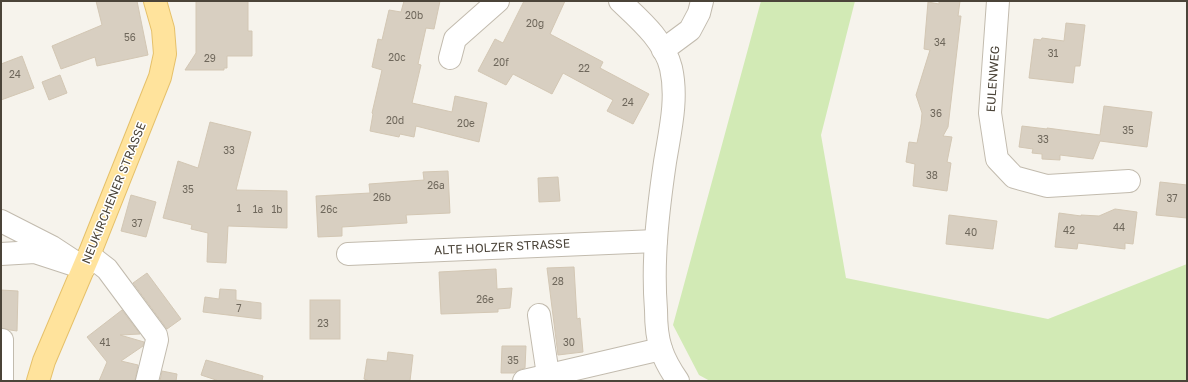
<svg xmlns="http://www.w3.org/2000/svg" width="1188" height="382" font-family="'Golos Text',sans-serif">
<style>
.green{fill:#d2eab5}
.building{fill:#d8cfc1;stroke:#d3c7b4}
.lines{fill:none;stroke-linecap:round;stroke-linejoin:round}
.minor-casing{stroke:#c2bbae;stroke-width:24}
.major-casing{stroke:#e6c16a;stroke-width:24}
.minor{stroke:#fff;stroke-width:22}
.major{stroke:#ffe39c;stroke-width:22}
.labels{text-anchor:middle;stroke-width:3;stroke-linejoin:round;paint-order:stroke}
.number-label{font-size:10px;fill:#6e675b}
.street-label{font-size:12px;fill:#4b4439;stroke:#fff}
</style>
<rect width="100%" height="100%" fill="#f6f3ec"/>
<polygon class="green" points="761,1 855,1 821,135 846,278 1048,319 1187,264 1187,381 710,381 699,375 673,325"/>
<g class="building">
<polygon points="96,1 137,1 148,55 97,66 95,57 61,69 52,46 102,25"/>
<polygon points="196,1 248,1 248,31 252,31 252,56 227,56 227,68 224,68 224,70 185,70 196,53"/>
<polygon points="404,1 440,1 434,29 426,28 418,64 421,65 412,103 452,112 455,96 487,103 479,142 416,126 414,137 400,134 399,137 370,131 373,114 372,113 382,70 372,67 378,39 382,40 389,10 401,12"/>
<polygon points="524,1 565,1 550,34 603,62 600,68 649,94 633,124 607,111 613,100 563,73 552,94 513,74 506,85 478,71 495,39 503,43"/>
<polygon points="939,1 960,1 958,16 961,16 948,127 943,136 952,137 947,162 951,163 947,191 913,186 915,164 906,162 909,142 917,143 921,124 922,113 916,95 930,50 924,49 928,2 939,4"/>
<polygon points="1066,23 1085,25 1080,66 1075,66 1073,83 1029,78 1034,39 1041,40 1042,38 1064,41"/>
<polygon points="22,56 34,88 1,100 1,64"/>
<polygon points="60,75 67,93 49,100 42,82"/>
<polygon points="1104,106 1152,112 1147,147 1100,141 1093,159 1060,155 1060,160 1042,159 1042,154 1032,153 1033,149 1019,147 1022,126 1047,129 1047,128 1100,135"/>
<polygon points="210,122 251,132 236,190 287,191 287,228 228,226 226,263 207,262 208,233 191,229 192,225 163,218 178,161 198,168"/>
<polygon points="448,171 450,213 406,215 407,223 342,227 342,236 318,237 316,196 370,193 369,184 424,180 423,172"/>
<polygon points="558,177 560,201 539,202 538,178"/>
<polygon points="1160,182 1187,185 1187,218 1156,215"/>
<polygon points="131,195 156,202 146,237 121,231"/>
<polygon points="1115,209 1137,212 1133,244 1125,243 1125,249 1078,243 1077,249 1055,247 1059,213 1081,216 1081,215 1099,216"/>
<polygon points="949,215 997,221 993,249 946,244"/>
<polygon points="574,267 577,319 580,318 583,352 558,355 547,268"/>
<polygon points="496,269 497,289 512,288 510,308 498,309 498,312 441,314 439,272"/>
<polygon points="147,273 181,319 167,329 133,283"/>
<polygon points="220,289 236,290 236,300 261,303 261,319 203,312 205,297 219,299"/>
<polygon points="1,290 18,291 17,331 10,330 1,328"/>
<rect x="310" y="300" width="30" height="39"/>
<polygon points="122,310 140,334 120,335 144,342 143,346 121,361 138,365 135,381 99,381 107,362 87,337"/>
<polygon points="502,346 526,346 525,368 521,369 514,373 501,373"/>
<polygon points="388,352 413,355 410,381 370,381 364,379 367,359 387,361"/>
<polygon points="206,360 263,376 262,381 219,381 201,375"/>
<polygon points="162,371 177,374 176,381 160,381"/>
</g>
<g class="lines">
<defs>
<g id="minor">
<path d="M620,1C640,20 664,40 671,68C678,99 670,131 665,162C658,210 652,260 656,310C656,323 657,337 661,349C665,361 671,371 678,381"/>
<polyline points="998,1 990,113 997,159 1014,177 1047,186 1129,181"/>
<polyline points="663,50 690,30 699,13 702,1"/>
<polyline points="450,58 455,39 498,1"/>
<polyline points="1,221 52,247 84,268 35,252 1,254"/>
<polyline points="348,254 656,241"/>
<polyline points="89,255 107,269 156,335 157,340 147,381"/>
<polyline points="539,315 548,375"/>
<polyline points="2,340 2,381"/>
<polyline points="524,381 661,349"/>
</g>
<polyline id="major" points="38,381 44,361 89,255 160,77 165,54 163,29 155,1"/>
</defs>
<use href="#minor" class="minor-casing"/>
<use href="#major" class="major-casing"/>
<use href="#minor" class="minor"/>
<use href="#major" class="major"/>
</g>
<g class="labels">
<g class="number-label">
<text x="414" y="19">20b</text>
<text x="535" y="27">20g</text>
<text x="130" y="41">56</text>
<text x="940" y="46">34</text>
<text x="1053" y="57">31</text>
<text x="397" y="61">20c</text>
<text x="210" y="62">29</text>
<text x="501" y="66">20f</text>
<text x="584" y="72">22</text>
<text x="15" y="78">24</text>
<text x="628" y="106">24</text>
<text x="936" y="117">36</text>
<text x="395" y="124">20d</text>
<text x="466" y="127">20e</text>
<text x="1128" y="134">35</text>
<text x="1043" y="143">33</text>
<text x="229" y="154">33</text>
<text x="932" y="179">38</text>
<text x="436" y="189">26a</text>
<text x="188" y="193">35</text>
<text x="382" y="201">26b</text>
<text x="1172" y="202">37</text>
<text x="239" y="212">1</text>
<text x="258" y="213">1a</text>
<text x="277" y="213">1b</text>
<text x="329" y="213">26c</text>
<text x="137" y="227">37</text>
<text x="1119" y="231">44</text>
<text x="1069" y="234">42</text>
<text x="971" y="236">40</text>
<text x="558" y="285">28</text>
<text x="485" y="303">26e</text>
<text x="239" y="312">7</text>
<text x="323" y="327">23</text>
<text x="105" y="346">41</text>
<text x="569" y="346">30</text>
<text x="513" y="364">35</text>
</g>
<g class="street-label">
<text transform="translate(993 79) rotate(-86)" y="4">EULENWEG</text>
<text transform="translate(114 193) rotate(-68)" y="4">NEUKIRCHENER STRASSE</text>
<text transform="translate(502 247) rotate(-3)" y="4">ALTE HOLZER STRASSE</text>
</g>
</g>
<rect width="1188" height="382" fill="none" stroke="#4b4439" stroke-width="4"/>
</svg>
